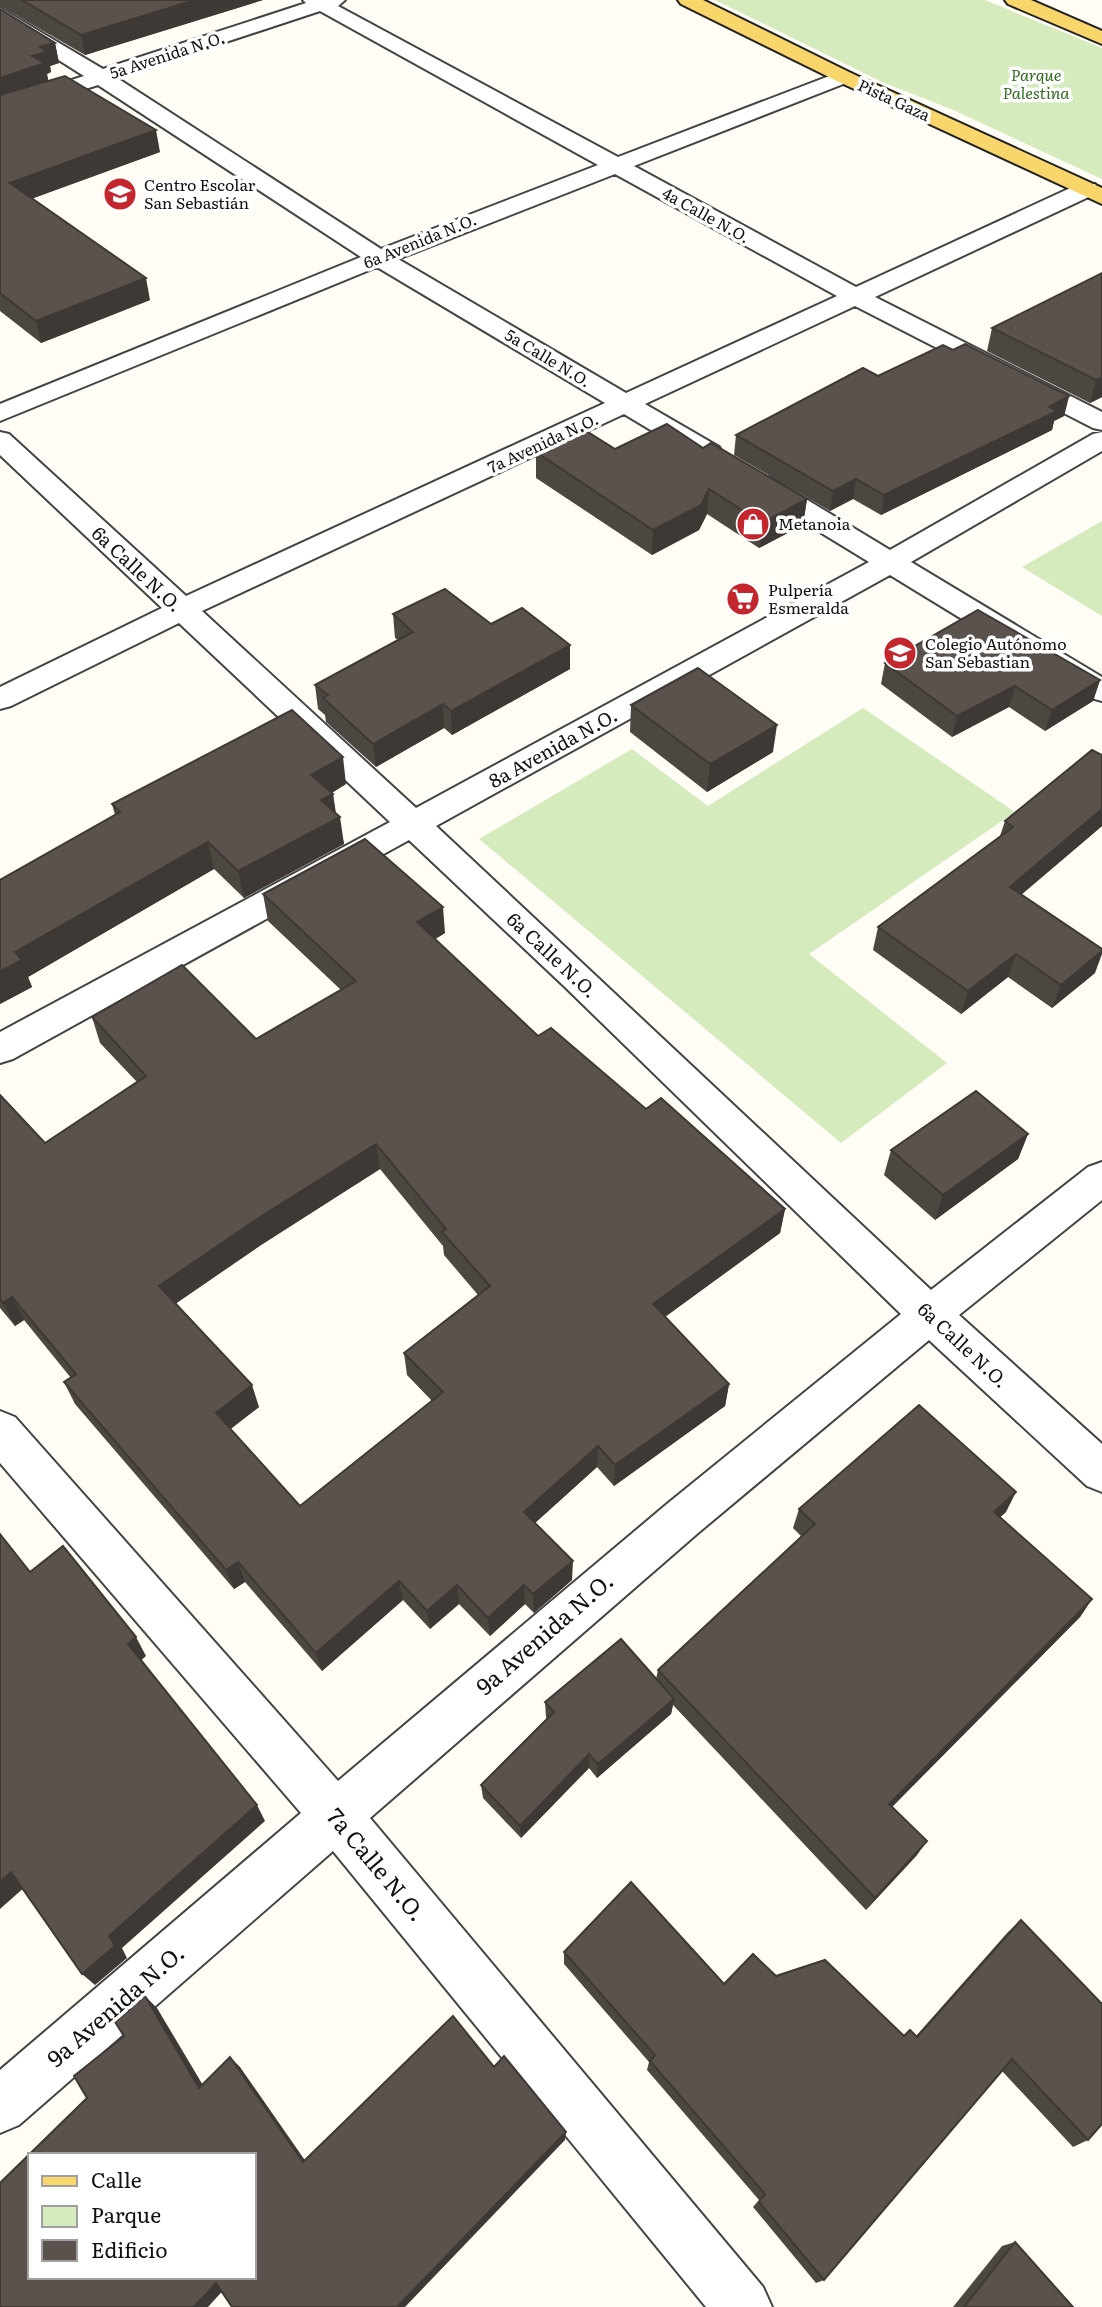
<svg xmlns="http://www.w3.org/2000/svg" width="1102" height="2307" font-family="Literata,serif">
<style>
.green{fill:#d5ebbd}
.lines{fill:none;stroke-linecap:round;stroke-linejoin:round}
.minor-casing{stroke:#444;stroke-width:4}
.major-casing{stroke:#222;stroke-width:4}
.minor{fill:#fff;fill-rule:evenodd}
.major{fill:#f9d66b;fill-rule:evenodd}
.wall{fill:#4d4742;fill-rule:evenodd}
.shaded-wall{fill:#3f3936}
.building{fill:#5a524d;stroke:#3f3936;stroke-width:2;fill-rule:evenodd}
.labels{text-anchor:middle;stroke-width:7;stroke-linejoin:round;paint-order:stroke}
.far-street-label{font-size:16px;fill:#111;stroke:#fff}
.far-park-label{font-size:16px;font-style:italic;fill:#2f6b1f;stroke:#fff}
.far-poi-label{font-size:16px;fill:#111;stroke:#fff;text-anchor:start}
.street-label{font-size:19px;fill:#111;stroke:#fff}
.near-street-label{font-size:23px;fill:#111;stroke:#fff}
</style>
<rect width="100%" height="100%" fill="#fffdf5"/>
<g class="green">
<polygon points="715,0 985,0 1102,48 1102,179 951,109 882,82"/>
<polygon points="1102,521 1102,616 1022,567"/>
<polygon points="863,708 1015,812 809,954 947,1063 841,1143 479,839 632,749 708,806"/>
</g>
<g class="lines">
<defs>
<path id="minor" d="M303,0H345L338,6L618,157L837,73H851L854,77L851,81L634,166L856,287L1079,184H1095L1098,189L1095,194L875,297L1102,412V430L1093,428L855,306L645,404L719,447L722,453L719,459L709,461L699,459L624,414L202,611L416,808L869,562L751,490L747,484L751,478L761,476L771,478L890,550L1093,434L1102,432V451L911,562L1102,677V701L1091,698L890,575L436,826L931,1290L1088,1167L1102,1162V1200L959,1315L1102,1444V1492L1087,1486L929,1340L698,1533L370,1818L763,2287L772,2307H706L333,1851L19,2125L0,2133V2070L301,1813L0,1463V1411L15,1417L338,1781L667,1504L901,1314L564,986L409,840L13,1059L0,1063V1032L390,822L179,623L11,706L0,709V687L162,608L0,455V432L9,434L186,596L605,403L377,267L0,421V404L361,257L98,85L0,116V103L84,76L0,23V8L103,69L306,3ZM320,11L598,165L381,249L117,78ZM615,174L837,296L626,393L398,259Z"/>
<g id="major">
<polygon points="678,0 703,0 851,73 1102,188 1102,204 837,81 681,4"/>
<polygon points="1005,0 1031,0 1102,31 1102,44 1008,4"/>
</g>
</defs>
<use href="#minor" class="minor-casing"/>
<use href="#major" class="major-casing"/>
<use href="#minor" class="minor"/>
<use href="#major" class="major"/>
</g>
<g class="wall">
<polygon points="0,0 263,0 85,55 0,6"/>
<polygon points="0,9 55,43 59,63 50,66 51,72 47,74 48,81 160,152 32,198 150,300 41,343 0,311"/>
<polygon points="1102,273 1102,397 1090,403 987,351 992,328"/>
<polygon points="953,350 1069,396 1064,416 1054,421 1052,430 881,515 853,499 830,511 734,455 736,435 878,376"/>
<polygon points="703,448 807,499 803,525 759,548 707,514 699,530 652,555 536,478 536,452"/>
<polygon points="393,614 491,624 570,669 452,735 444,728 376,767 326,722 325,715 318,709 315,685 398,640 395,638"/>
<polygon points="885,663 1100,680 1093,701 1045,731 1009,707 952,737 881,684"/>
<polygon points="631,705 773,752 707,792 630,732"/>
<polygon points="346,784 332,793 333,794 336,813 344,844 244,898 214,869 28,977 32,987 0,1004 115,815 112,804"/>
<polygon points="1005,821 1102,826 1021,895 1095,973 1052,1008 1008,977 961,1014 873,950 878,927 1000,836"/>
<path d="M263,894L445,933L435,939L538,1036L646,1109L785,1209L780,1233L665,1317L729,1384L725,1406L614,1486L597,1467L535,1523L572,1580L534,1613L525,1604L490,1636L459,1604L430,1629L403,1600L322,1671L245,1582L234,1589L75,1404L64,1382L71,1378L24,1320L15,1326L0,1308V1095L45,1143L137,1082L100,1043L92,1017L256,1039L341,990L268,921ZM380,1169L443,1246L444,1255L478,1295L404,1353L407,1375L432,1401L300,1506L230,1429L259,1407L176,1303L261,1245Z"/>
<polygon points="1028,1134 1018,1159 935,1220 884,1175 891,1150"/>
<polygon points="799,1509 1006,1512 1000,1517 1092,1599 1080,1617 892,1807 917,1855 866,1910 673,1705 671,1714 597,1778 589,1768 521,1838 483,1798 481,1785 547,1719 546,1717 545,1702 656,1679 658,1670 802,1537 793,1528"/>
<polygon points="1021,1920 1088,2140 1073,2147 1002,2071 824,2280 816,2283 753,2207 759,2200 647,2070 649,2062 564,1964 564,1952 724,1984 776,1976 904,2035 910,2030 916,2036 1008,1932"/>
<polygon points="1015,2242 1073,2307 953,2307 1002,2246"/>
</g>
<g class="shaded-wall">
<polygon points="195,0 263,0 85,55 81,35"/>
<polygon points="55,43 59,63 50,66 51,72 47,74 49,84 0,101 0,78 32,56 40,47"/>
<polygon points="156,130 160,152 15,205 10,183"/>
<polygon points="146,278 150,300 41,343 36,321"/>
<polygon points="1102,378 1102,397 1090,403 1096,380"/>
<polygon points="1069,396 1064,416 1054,421 1052,430 881,515 884,495"/>
<polygon points="856,479 853,499 830,511 833,491"/>
<polygon points="709,489 707,514 699,530 652,555 653,530"/>
<polygon points="807,499 803,525 759,548 762,523"/>
<polygon points="570,645 570,669 452,735 451,711"/>
<polygon points="1100,680 1093,701 1045,731 1052,710"/>
<polygon points="1015,686 1009,707 952,737 957,716"/>
<polygon points="443,704 444,728 376,767 373,744"/>
<polygon points="777,725 773,752 707,792 710,764"/>
<polygon points="343,757 346,784 315,802 311,775"/>
<polygon points="333,794 336,819 340,817 344,844 244,898 238,871 321,800"/>
<polygon points="1102,809 1102,826 1002,911 1010,887"/>
<polygon points="208,842 214,869 28,977 32,987 0,1004 0,972 15,952"/>
<polygon points="443,907 445,933 419,949 417,922"/>
<polygon points="1102,951 1102,954 1095,973 1052,1008 1061,985"/>
<polygon points="1016,954 1008,977 961,1014 968,991"/>
<polygon points="1028,1134 1018,1159 935,1220 943,1195"/>
<polygon points="376,1144 380,1169 261,1245 168,1309 159,1286 254,1221"/>
<polygon points="785,1209 780,1233 651,1327 653,1304"/>
<polygon points="12,1297 24,1320 15,1326 3,1303"/>
<polygon points="729,1384 725,1406 614,1486 615,1465"/>
<polygon points="252,1385 259,1407 223,1435 216,1413"/>
<polygon points="598,1446 597,1467 525,1532 524,1512"/>
<polygon points="1016,1492 1006,1512 985,1531 994,1512"/>
<polygon points="573,1561 572,1580 534,1613 533,1594"/>
<polygon points="238,1562 245,1582 234,1589 226,1570"/>
<polygon points="399,1581 403,1600 322,1671 316,1653"/>
<polygon points="457,1585 459,1604 430,1629 427,1611"/>
<polygon points="524,1585 525,1604 490,1636 488,1618"/>
<polygon points="1092,1599 1080,1617 881,1818 889,1804"/>
<polygon points="136,1637 146,1656 138,1663 128,1644"/>
<polygon points="674,1699 671,1714 597,1778 598,1764"/>
<polygon points="589,1754 589,1768 521,1838 520,1826"/>
<polygon points="257,1805 265,1821 122,1948 127,1958 95,1985 82,1974 109,1936"/>
<polygon points="927,1841 917,1855 866,1910 875,1898"/>
<polygon points="11,1872 26,1886 0,1909 0,1882"/>
<polygon points="145,1996 157,2008 210,2097 199,2088"/>
<polygon points="230,2057 240,2067 311,2169 303,2162"/>
<polygon points="566,2132 565,2140 405,2307 397,2307"/>
<polygon points="216,2283 227,2286 208,2307 194,2307"/>
</g>
<g class="building">
<polygon points="22,0 195,0 81,35"/>
<polygon points="0,9 55,43 40,47 47,52 32,56 45,63 0,78"/>
<polygon points="65,76 156,130 10,183 146,278 36,321 0,293 0,95"/>
<polygon points="1102,273 1102,378 1096,380 992,328"/>
<polygon points="965,344 1069,396 1049,407 1057,411 884,495 856,479 833,491 736,435 863,368 878,376 943,345 953,350"/>
<polygon points="667,424 703,448 711,443 807,499 762,523 709,489 701,505 653,530 536,452 583,429 615,449"/>
<polygon points="445,589 491,624 522,608 570,645 451,711 443,704 373,744 323,698 328,695 315,685 413,632 393,614"/>
<polygon points="978,610 1100,680 1052,710 1015,686 957,716 885,663"/>
<polygon points="698,668 777,725 710,764 631,705"/>
<polygon points="292,710 343,757 311,775 333,794 321,800 340,817 238,871 208,842 15,952 22,960 0,972 0,880 120,812 112,804"/>
<polygon points="1092,750 1102,755 1102,809 1010,887 1102,949 1102,951 1061,985 1016,954 968,991 878,927 1013,827 1005,821"/>
<path d="M365,839L443,907L417,922L538,1036L551,1028L646,1109L661,1098L785,1209L653,1304L729,1384L615,1465L598,1446L524,1512L573,1561L533,1594L524,1585L488,1618L457,1585L427,1611L399,1581L316,1653L238,1562L226,1570L64,1382L76,1374L12,1297L3,1303L0,1299V1095L45,1143L146,1076L92,1017L182,965L256,1039L356,981L263,894ZM376,1144L446,1229L442,1232L490,1286L404,1353L443,1392L300,1506L216,1413L252,1385L159,1286L254,1221Z"/>
<polygon points="976,1091 1028,1134 943,1195 891,1150"/>
<polygon points="919,1405 1016,1492 994,1512 1092,1599 889,1804 927,1841 875,1898 658,1670 815,1524 799,1509"/>
<polygon points="0,1534 30,1572 63,1546 136,1637 128,1644 257,1805 109,1936 115,1946 82,1974 11,1872 0,1882"/>
<polygon points="621,1639 674,1699 598,1764 589,1754 520,1826 481,1785 554,1712 545,1702"/>
<polygon points="631,1882 724,1984 753,1954 776,1976 825,1960 904,2036 910,2030 917,2037 1021,1920 1102,2004 1102,2124 1088,2140 1012,2059 824,2280 759,2202 765,2194 650,2061 655,2055 564,1952"/>
<path d="M145,1996L199,2088L230,2057L303,2162L453,2016L494,2067L504,2056L566,2132L397,2307H232L216,2283L194,2307H0V2183L87,2098L74,2076L124,2036L115,2022ZM30,2155H254V2277H30Z"/>
<polygon points="1015,2242 1073,2307 964,2307"/>
</g>
<defs>
<symbol id="school-disc" viewBox="-11 -11 22 22"><circle r="9.5" fill="#c4262e" stroke="#fff"/><path d="M0-5L7-2L0 1L-7-2ZM-4 1L0 2.5L4 1V4Q0 6-4 4Z" fill="#fff"/></symbol>
<symbol id="shop-disc" viewBox="-11 -11 22 22"><circle r="9.5" fill="#c4262e" stroke="#fff"/><path d="M-5-2.5h2.3a2.7 3.5 0 0 1 5.4 0H5L5.5 6h-11ZM-1.5-2.5h3a1.5 2.3 0 0 0-3 0Z" fill="#fff"/></symbol>
<symbol id="supermarket-disc" viewBox="-11 -11 22 22"><circle r="9.5" fill="#c4262e" stroke="#fff"/><path d="M-6-5.5h2.5l.6 2H6L4.5 2H-2.5L-4.4-4H-6ZM-1.5 3.2a1.3 1.3 0 1 0 .1 0ZM3 3.2a1.3 1.3 0 1 0 .1 0Z" fill="#fff"/></symbol>
</defs>
<g fill-rule="evenodd">
<use href="#school-disc" x="101" y="175" width="38" height="38"/>
<use href="#shop-disc" x="734" y="505" width="38" height="38"/>
<use href="#supermarket-disc" x="724" y="580" width="38" height="38"/>
<use href="#school-disc" x="881" y="634" width="38" height="38"/>
</g>
<g class="labels">
<g class="far-street-label">
<text transform="translate(167 55) rotate(-18)" y="6">5a Avenida N.O.</text>
<text transform="translate(894 100) rotate(25)" y="6">Pista Gaza</text>
<text transform="translate(706 215) rotate(29)" y="6">4a Calle N.O.</text>
<text transform="translate(420 241) rotate(-22)" y="6">6a Avenida N.O.</text>
<text transform="translate(548 358) rotate(31)" y="6">5a Calle N.O.</text>
<text transform="translate(543 443) rotate(-25)" y="6">7a Avenida N.O.</text>
</g>
<g class="far-park-label">
<text x="1036" y="81">Parque<tspan x="1036" dy="18">Palestina</tspan></text>
</g>
<g class="far-poi-label">
<text x="144" y="191">Centro Escolar<tspan x="144" dy="18">San Sebastián</tspan></text>
<text x="778" y="530">Metanoia</text>
<text x="768" y="596">Pulpería<tspan x="768" dy="18">Esmeralda</tspan></text>
<text x="925" y="650">Colegio Autónomo<tspan x="925" dy="18">San Sebastian</tspan></text>
</g>
<g class="street-label">
<text transform="translate(137 569) rotate(43)" y="7">6a Calle N.O.</text>
<text transform="translate(553 748) rotate(-29)" y="7">8a Avenida N.O.</text>
<text transform="translate(552 955) rotate(43)" y="7">6a Calle N.O.</text>
<text transform="translate(963 1345) rotate(43)" y="7">6a Calle N.O.</text>
</g>
<g class="near-street-label">
<text transform="translate(545 1634) rotate(-41)" y="8">9a Avenida N.O.</text>
<text transform="translate(376 1865) rotate(50)" y="8">7a Calle N.O.</text>
<text transform="translate(116 2006) rotate(-41)" y="8">9a Avenida N.O.</text>
</g>
</g>
<rect x="28" y="2153" width="228" height="126" fill="#ffffff" stroke="#a0a0a0" stroke-width="2"/>
<rect x="42" y="2176" width="35" height="10" fill="#f9d66b" stroke="#a0a0a0" stroke-width="2"/>
<text x="91" y="2188" font-size="21" fill="#111111">Calle</text>
<rect x="42" y="2206" width="35" height="21" fill="#d5ebbd" stroke="#a0a0a0" stroke-width="2"/>
<text x="91" y="2223" font-size="21" fill="#111111">Parque</text>
<rect x="42" y="2240" width="35" height="21" fill="#5a524d" stroke="#a0a0a0" stroke-width="2"/>
<text x="91" y="2258" font-size="21" fill="#111111">Edificio</text>
</svg>
